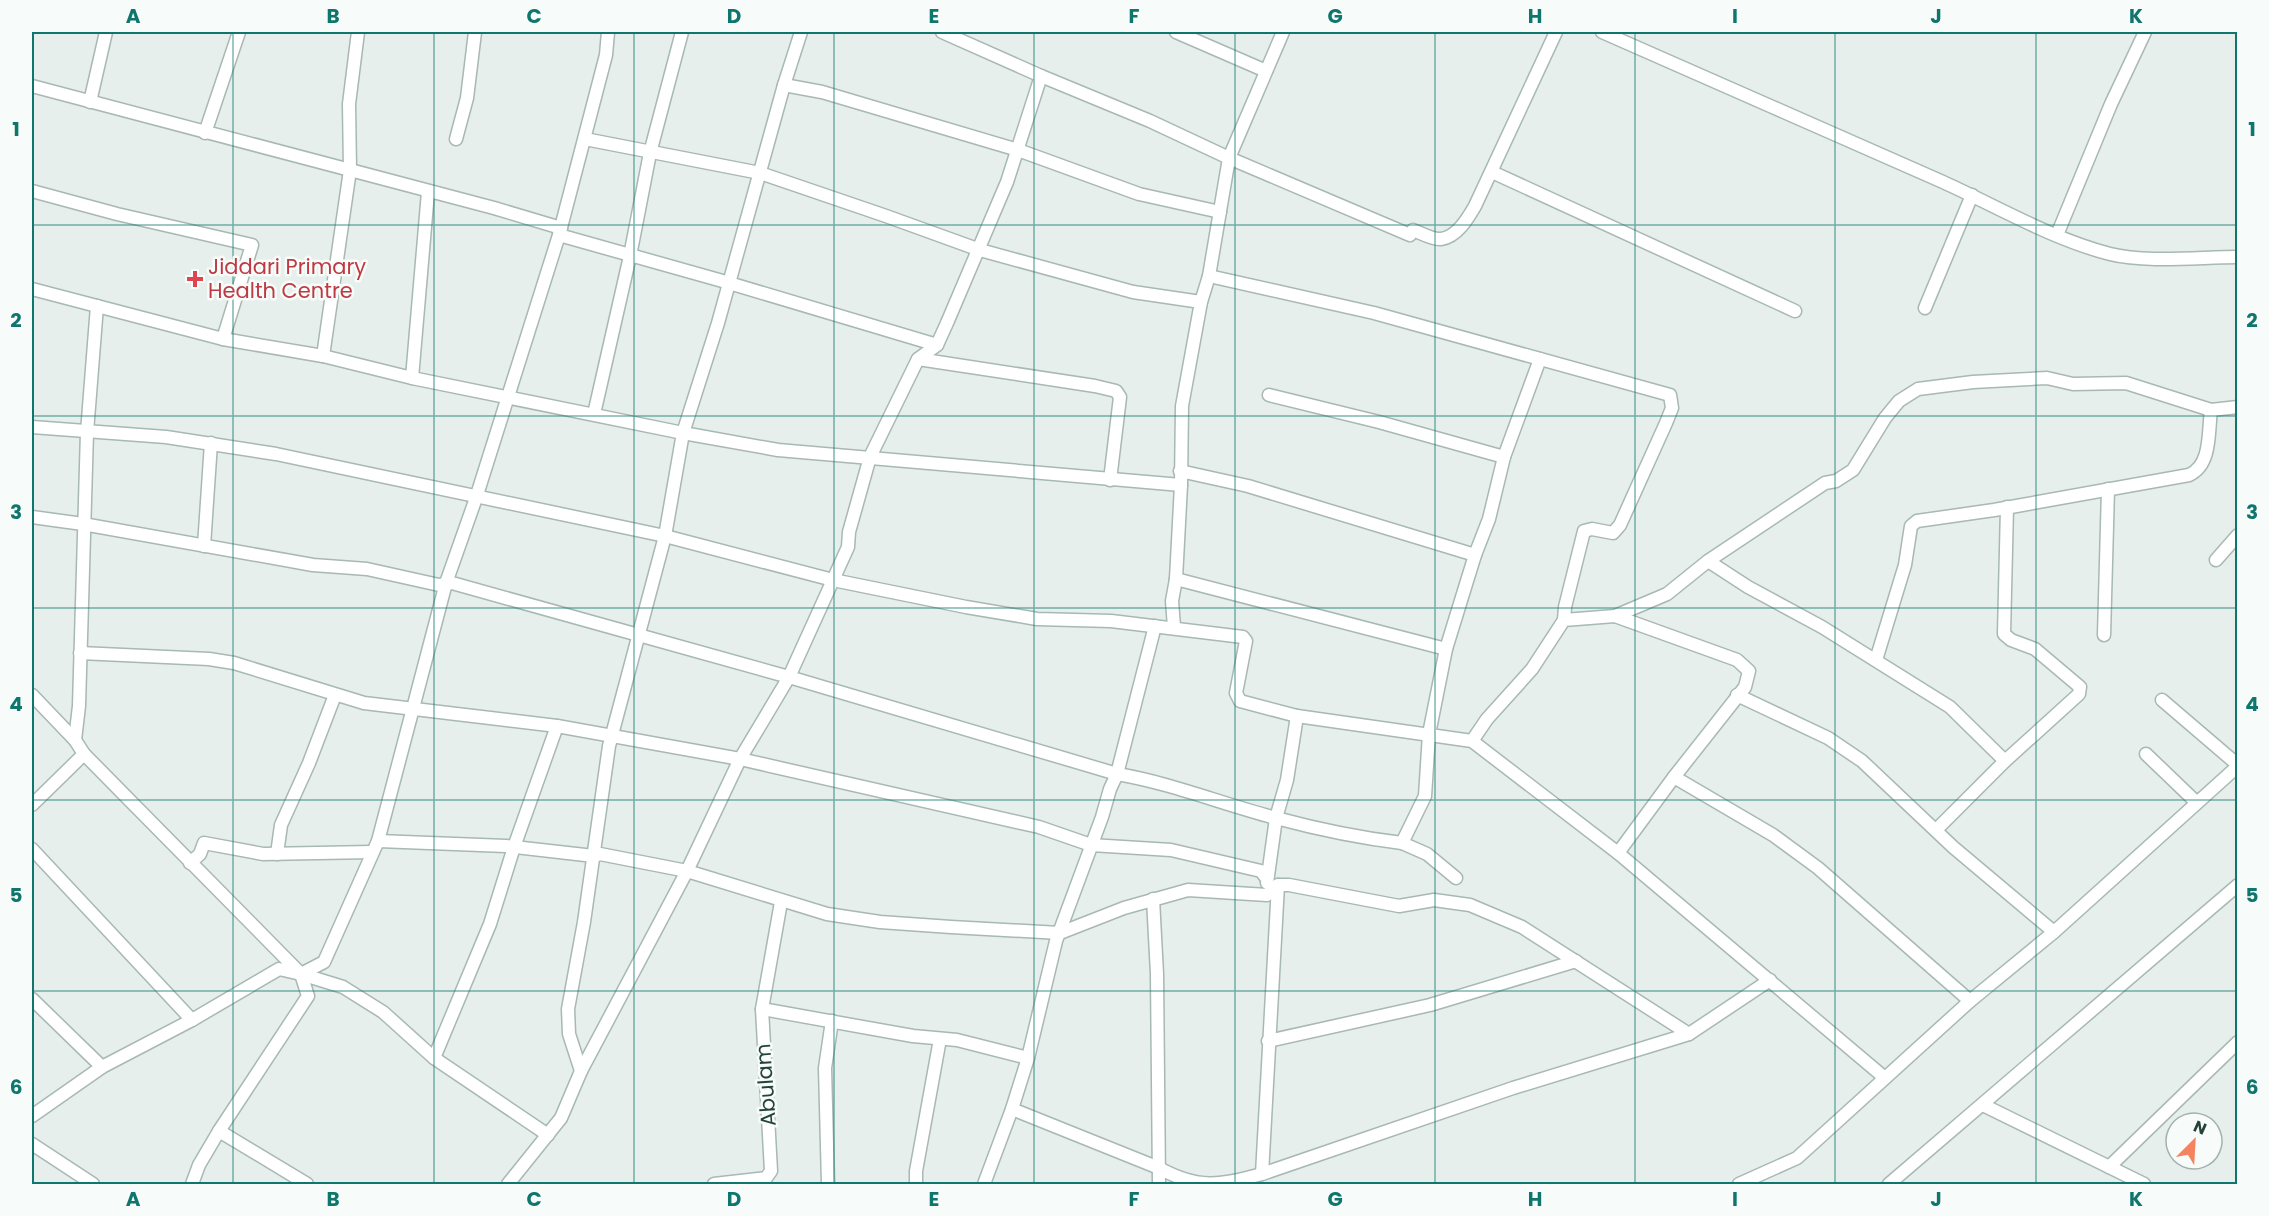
<svg xmlns="http://www.w3.org/2000/svg" width="2269" height="1216" font-family="Poppins,sans-serif">
<style>
.lines{fill:none;stroke-linecap:round;stroke-linejoin:round}
.minor-casing{stroke:#a8b8b2;stroke-width:15}
.minor{stroke:#fff;stroke-width:12}
.grid{fill:none;stroke:#0f766e;stroke-width:1.5;stroke-opacity:0.55}
.health-dot{fill:#e0444e;stroke:#f7fbf9;stroke-width:2}
.labels{text-anchor:middle;stroke-width:5;stroke-linejoin:round;paint-order:stroke}
.health-label{font-size:21px;fill:#be3a42;stroke:#f7fbf9;text-anchor:start}
.street-label{font-size:21px;fill:#24423a;stroke:#f7fbf9}
.neatline{fill:none;stroke:#0f766e;stroke-width:2}
.grid-label{font-size:20px;text-anchor:middle;font-weight:bold;fill:#0f766e}
</style>
<rect width="100%" height="100%" fill="#e6efeb"/>
<g class="lines">
<defs>
<g id="minor">
<path d="M942,32L1041,76L1150,121L1229,158L1410,235L1413,230C1421,233 1433,240 1441,239C1457,237 1468,218 1475,206L1556,32"/>
<polyline points="1176,32 1266,71"/>
<path d="M1602,32C1716,82 1829,132 1943,182C1998,207 2052,239 2110,254C2146,263 2200,257 2238,257"/>
<polyline points="784,85 822,92 1018,150 1139,194 1220,212"/>
<polyline points="32,86 494,208 561,228"/>
<polyline points="90,102 106,32"/>
<polyline points="205,133 239,32"/>
<polyline points="456,139 467,98 475,32"/>
<polyline points="585,139 760,173 886,216 980,250 1133,292 1201,302"/>
<polyline points="1492,172 1795,311"/>
<polyline points="32,191 117,214 252,245 223,339"/>
<polyline points="559,235 719,280 937,345"/>
<polyline points="2057,235 2111,104 2145,32"/>
<polyline points="1209,276 1374,313 1670,395 1672,408 1666,423 1620,525 1613,533 1592,529 1584,531 1565,607 1564,620"/>
<polyline points="32,289 223,339 323,356 412,378 683,433 778,450 1181,485"/>
<polyline points="1925,308 1972,195"/>
<polyline points="323,356 350,170 349,104 358,32"/>
<polyline points="918,359 1095,386 1116,391 1120,397 1110,480"/>
<polyline points="412,378 428,192"/>
<polyline points="1269,395 1379,422 1504,457"/>
<polyline points="594,414 630,256 650,153 682,32"/>
<polyline points="32,427 166,437 276,454 665,536 833,580 966,607 1037,619 1111,621 1243,637 1246,641 1236,693 1240,701 1297,716 1472,741 1618,853 1885,1078"/>
<polyline points="1180,471 1248,486 1475,555"/>
<path d="M32,517L83,524L313,565L367,569L439,585L452,583L789,677L1117,774C1171,783 1222,804 1276,818C1317,829 1360,838 1402,843"/>
<polyline points="204,546 211,443"/>
<polyline points="2216,560 2238,535"/>
<polyline points="1708,561 1748,587 1822,627 1950,707 2005,761"/>
<polyline points="1176,579 1446,649"/>
<polyline points="1615,616 1737,660 1749,671 1745,687 1674,777 1618,853"/>
<polyline points="1174,627 1172,601 1176,579 1181,485 1182,406 1201,302 1209,276 1229,158 1283,32"/>
<polyline points="2104,635 2108,489"/>
<polyline points="80,653 209,659 234,663 364,703 557,726 740,759 1039,827 1091,845 1171,850 1261,871 1267,879"/>
<path d="M1876,660L1905,565L1911,526L1917,521L1994,510L2189,475C2212,465 2208,431 2211,410"/>
<polyline points="32,695 75,740 84,754 301,974 343,987 383,1012 434,1058 548,1135"/>
<polyline points="1737,695 1828,738 1862,761 1953,847 2054,932"/>
<polyline points="2162,700 2238,765"/>
<polyline points="75,740 79,706 87,432 97,306"/>
<polyline points="1472,741 1487,719 1532,669 1564,620 1615,616 1667,594 1708,561 1825,483 1836,481 1853,470 1885,418 1899,401 1918,389 1973,382 2047,378 2073,384 2126,383 2211,410 2238,407"/>
<polyline points="2146,754 2196,802"/>
<polyline points="1674,777 1773,835 1818,868 1970,1001"/>
<polyline points="32,805 84,754"/>
<polyline points="1936,830 2005,761 2079,694 2080,687 2035,649 2011,640 2004,634 2007,507"/>
<polyline points="378,841 506,846 594,856 600,854 687,871 827,914 880,922 951,927 1060,933 1124,908 1188,890 1267,895 1278,885 1289,885 1399,906 1434,900 1470,905 1522,927 1689,1034 1770,980"/>
<polyline points="32,849 192,1020"/>
<polyline points="277,854 281,825 309,763 335,695"/>
<polyline points="190,863 200,854 204,843 263,854 372,852"/>
<polyline points="1456,878 1427,854 1402,843 1425,796 1429,734 1446,649 1475,555 1489,519 1504,457 1540,359"/>
<polyline points="1267,883 1276,818 1287,780 1297,716"/>
<polyline points="1153,899 1157,974 1159,1184"/>
<polyline points="32,999 102,1067"/>
<polyline points="762,1009 913,1036 957,1040 1028,1058"/>
<polyline points="1268,1041 1430,1005 1576,961"/>
<polyline points="434,1058 490,924 514,847 557,726"/>
<polyline points="581,1071 569,1034 568,1009 584,922 609,746 665,536 683,433 718,323 784,85 801,32"/>
<polyline points="1983,1105 2144,1184"/>
<path d="M1012,1109L1159,1168C1199,1190 1220,1185 1262,1174L1513,1088L1689,1034"/>
<polyline points="32,1116 102,1067 192,1020 279,969 301,974 324,962 378,841 446,583 476,498 559,235 606,55 608,32"/>
<polyline points="219,1131 307,1184"/>
<polyline points="32,1144 93,1184"/>
<polyline points="2109,1167 2238,1042"/>
<polyline points="1262,1174 1278,885"/>
<polyline points="192,1184 199,1165 219,1131 308,996 301,974"/>
<polyline points="508,1184 561,1118 581,1071 687,871 740,759 789,677 848,547 849,532 870,457 918,359 937,345 947,323 1007,182 1041,76"/>
<polyline points="714,1184 766,1178 771,1171 762,1009 781,902"/>
<polyline points="828,1184 825,1068 832,1021"/>
<polyline points="916,1184 916,1171 940,1039"/>
<polyline points="984,1184 1012,1109 1028,1058 1056,941 1102,817 1110,789 1117,774 1155,626"/>
<polyline points="1739,1184 1797,1158 1970,1001 2054,932 2238,766"/>
<polyline points="1889,1184 2238,885"/>
</g>
</defs>
<use href="#minor" class="minor-casing"/>
<use href="#minor" class="minor"/>
</g>
<path class="grid" d="M233,32V1184M434,32V1184M634,32V1184M834,32V1184M1034,32V1184M1235,32V1184M1435,32V1184M1635,32V1184M1835,32V1184M2036,32V1184M32,225H2238M32,416H2238M32,608H2238M32,800H2238M32,991H2238"/>
<path class="health-dot" d="M192 270h6v6h6v6h-6v6h-6v-6h-6v-6h6z"/>
<g class="labels">
<g class="health-label">
<text x="208" y="274">Jiddari Primary<tspan x="208" dy="24">Health Centre</tspan></text>
</g>
<g class="street-label">
<text transform="translate(766 1085) rotate(-94)" y="7">Abulam</text>
</g>
</g>
<rect width="2269" height="1216" fill="none" stroke="#f7fbf9" stroke-width="66"/>
<g transform="translate(2194 1141) rotate(24)"><circle r="28" fill="#f7fbf9" stroke="#a3b1ad" stroke-width="1.5"/>
<path d="M0-4.5L10 22L0 15L-10 22Z" fill="#f4845f"/>
<text y="-9" font-size="16" font-weight="bold" text-anchor="middle" fill="#24423a">N</text>
</g>
<rect x="33" y="33" width="2203" height="1150" class="neatline"/>
<g class="grid-label">
<text x="133" y="23">A</text>
<text x="333" y="23">B</text>
<text x="534" y="23">C</text>
<text x="734" y="23">D</text>
<text x="934" y="23">E</text>
<text x="1134" y="23">F</text>
<text x="1335" y="23">G</text>
<text x="1535" y="23">H</text>
<text x="1735" y="23">I</text>
<text x="1936" y="23">J</text>
<text x="2136" y="23">K</text>
<text x="16" y="136">1</text>
<text x="2252" y="136">1</text>
<text x="16" y="327">2</text>
<text x="2252" y="327">2</text>
<text x="16" y="519">3</text>
<text x="2252" y="519">3</text>
<text x="16" y="711">4</text>
<text x="2252" y="711">4</text>
<text x="16" y="902">5</text>
<text x="2252" y="902">5</text>
<text x="16" y="1094">6</text>
<text x="2252" y="1094">6</text>
<text x="133" y="1206">A</text>
<text x="333" y="1206">B</text>
<text x="534" y="1206">C</text>
<text x="734" y="1206">D</text>
<text x="934" y="1206">E</text>
<text x="1134" y="1206">F</text>
<text x="1335" y="1206">G</text>
<text x="1535" y="1206">H</text>
<text x="1735" y="1206">I</text>
<text x="1936" y="1206">J</text>
<text x="2136" y="1206">K</text>
</g>
</svg>
